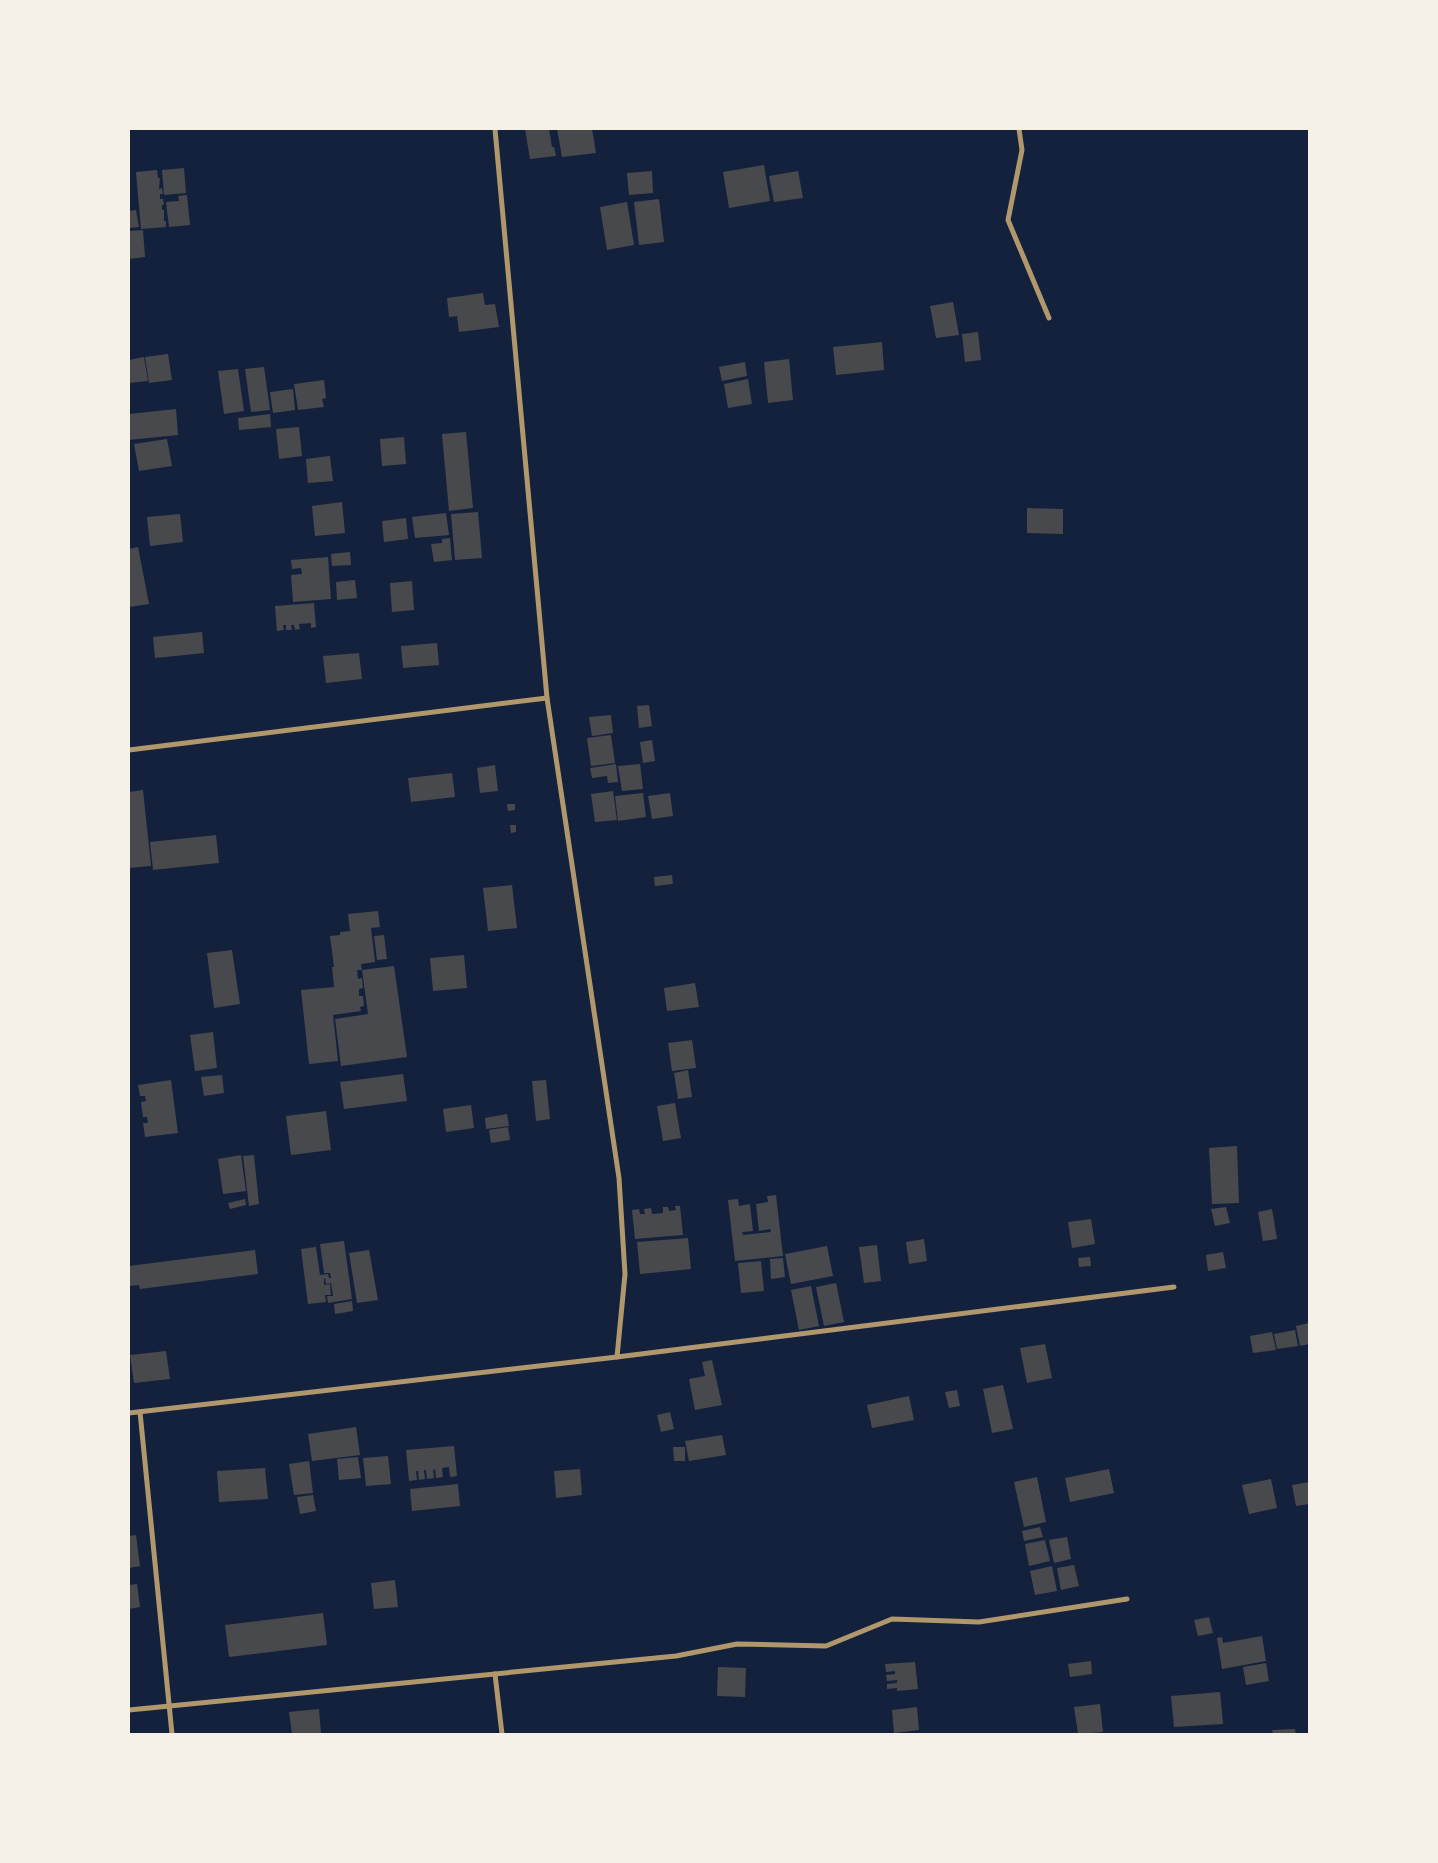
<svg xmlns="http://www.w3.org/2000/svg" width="1438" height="1863" font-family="Montserrat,sans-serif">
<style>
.building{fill:#48494c}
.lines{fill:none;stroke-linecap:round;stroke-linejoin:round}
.minor{stroke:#b1986c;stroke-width:5}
</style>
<rect width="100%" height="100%" fill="#14213d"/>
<g class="building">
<polygon points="525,129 549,129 552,147 554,147 556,156 530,159"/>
<polygon points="557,129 592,129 596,153 562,157"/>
<polygon points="764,165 770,201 729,208 723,172"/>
<polygon points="184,168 186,193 164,195 162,170"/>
<polygon points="157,170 158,178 160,178 159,189 162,188 163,194 160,194 160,199 163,199 164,205 162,205 162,210 164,210 164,221 166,221 166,227 141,229 136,172"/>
<polygon points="652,171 653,193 629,195 627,173"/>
<polygon points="798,171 803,198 774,202 769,176"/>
<polygon points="187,195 190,225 169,227 166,202 179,201 178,196"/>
<polygon points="659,199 664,242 639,245 634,202"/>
<polygon points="627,202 634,245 607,250 600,207"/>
<polygon points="136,210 139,227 129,228 129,211"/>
<polygon points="143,230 145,257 129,259 129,231"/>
<polygon points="483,293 485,305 495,304 499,327 459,332 457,316 449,317 447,298"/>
<polygon points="953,302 959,335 936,338 930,306"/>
<polygon points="978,332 981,360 965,362 962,334"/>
<polygon points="882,342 884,370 836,375 833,347"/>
<polygon points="168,354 172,380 149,383 145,357"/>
<polygon points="144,357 148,381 129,383 129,360"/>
<polygon points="789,359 793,400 768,403 764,362"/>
<polygon points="745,362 747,376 722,381 719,367"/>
<polygon points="264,367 270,410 251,412 245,369"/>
<polygon points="238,369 244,411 224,414 218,371"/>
<polygon points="748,379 752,404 728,408 724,384"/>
<polygon points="324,380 326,398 322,399 324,407 298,410 294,384"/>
<polygon points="293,389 295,410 273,413 270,392"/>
<polygon points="176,409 178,435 129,440 129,414"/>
<polygon points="270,414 271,427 239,430 238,418"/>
<polygon points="299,427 302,456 279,459 276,429"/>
<polygon points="466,432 473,508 449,511 442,434"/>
<polygon points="404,437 406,464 382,466 380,439"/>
<polygon points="167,439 172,466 139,471 134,444"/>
<polygon points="330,456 333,481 308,483 306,459"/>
<polygon points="342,502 345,533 315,536 312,506"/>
<polygon points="1027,508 1063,509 1063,534 1027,533"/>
<polygon points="478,512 482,558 455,560 451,514"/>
<polygon points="446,513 449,535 415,538 412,517"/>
<polygon points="180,514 183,542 150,546 147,517"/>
<polygon points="406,518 408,539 384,542 382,521"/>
<polygon points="450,538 452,560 434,562 431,544 442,543 442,539"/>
<polygon points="138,547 149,604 129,607 129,549"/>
<polygon points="350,552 351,565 332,566 331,554"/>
<polygon points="328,557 331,599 293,602 291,575 302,574 301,568 292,569 291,560"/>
<polygon points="355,580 357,598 337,600 336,582"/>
<polygon points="412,581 414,610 392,612 390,583"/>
<polygon points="314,603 316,627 311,628 311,623 299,624 300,629 295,630 294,625 291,625 292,630 286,630 286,625 283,625 284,630 277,631 275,606"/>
<polygon points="202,632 204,653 155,658 153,637"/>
<polygon points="437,643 439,665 403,668 401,646"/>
<polygon points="359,653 362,679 326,683 323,656"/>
<polygon points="649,705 652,726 639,728 637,706"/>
<polygon points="611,715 613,733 592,736 589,717"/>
<polygon points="611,735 615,763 591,766 587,738"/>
<polygon points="652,740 655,761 643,763 640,742"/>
<polygon points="616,764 618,782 608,783 607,776 592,778 590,768"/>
<polygon points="640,764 643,789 622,791 618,766"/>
<polygon points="495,765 498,791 480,793 477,768"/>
<polygon points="452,773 455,797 411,802 408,778"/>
<polygon points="143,790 151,866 129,868 129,792"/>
<polygon points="613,791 617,820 595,822 591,794"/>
<polygon points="643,793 646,817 618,821 615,796"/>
<polygon points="670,793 673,816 652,819 648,796"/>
<polygon points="507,804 515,804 515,810 508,811"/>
<polygon points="510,825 516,825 516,832 511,833"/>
<polygon points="216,835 219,863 153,870 150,842"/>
<polygon points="672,875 673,884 655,886 654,877"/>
<polygon points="512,885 517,928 488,931 483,888"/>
<polygon points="378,911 380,927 371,928 375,962 361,964 362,970 357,970 358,979 362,978 363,988 359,989 359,996 363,996 364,1006 360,1007 361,1011 333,1015 338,1061 309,1064 301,990 334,987 332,967 334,967 330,936 340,935 340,932 350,931 348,914"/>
<polygon points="384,935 387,959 377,960 374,936"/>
<polygon points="232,950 240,1004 214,1008 207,953"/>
<polygon points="464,955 467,988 433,991 430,958"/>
<polygon points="394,966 407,1057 341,1066 335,1019 368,1014 362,970"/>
<polygon points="695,983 699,1007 667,1011 664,988"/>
<polygon points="213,1032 217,1068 195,1071 190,1035"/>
<polygon points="692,1040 696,1068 672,1071 668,1043"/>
<polygon points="688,1070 692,1097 678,1099 674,1073"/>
<polygon points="403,1074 407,1101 344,1109 340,1082"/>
<polygon points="222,1075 224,1093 204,1096 201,1077"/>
<polygon points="171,1080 178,1133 145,1137 143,1123 148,1123 147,1117 143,1117 141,1102 146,1101 145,1096 140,1096 138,1085"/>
<polygon points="546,1080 550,1119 536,1121 532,1081"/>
<polygon points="675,1103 681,1138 663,1141 657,1106"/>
<polygon points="471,1105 474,1128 446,1132 443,1109"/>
<polygon points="326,1111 331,1150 291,1155 286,1116"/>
<polygon points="507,1114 509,1126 486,1129 485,1118"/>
<polygon points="508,1127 510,1140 491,1143 489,1130"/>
<polygon points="1237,1146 1239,1203 1212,1204 1209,1148"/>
<polygon points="241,1155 246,1191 223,1194 218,1159"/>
<polygon points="254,1155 259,1204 249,1206 243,1156"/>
<polygon points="776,1195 783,1256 735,1261 728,1200 738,1199 739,1206 750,1204 753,1231 742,1232 743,1235 771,1232 770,1229 759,1231 756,1204 768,1202 767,1196"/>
<polygon points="245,1199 246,1205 230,1209 228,1203"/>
<polygon points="675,1206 680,1206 683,1235 635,1239 632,1210 639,1209 640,1214 645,1214 644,1209 651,1208 652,1214 663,1213 663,1207 668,1207 669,1211 676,1210"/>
<polygon points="1226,1207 1230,1223 1215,1226 1211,1209"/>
<polygon points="1272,1209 1277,1239 1263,1241 1258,1212"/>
<polygon points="1091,1219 1095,1244 1072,1248 1068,1222"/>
<polygon points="688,1238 691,1269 640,1274 637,1242"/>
<polygon points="924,1239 927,1261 909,1264 906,1242"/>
<polygon points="344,1241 352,1299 328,1303 327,1296 333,1296 331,1283 326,1284 325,1278 324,1279 324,1285 330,1284 331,1295 325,1295 326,1302 308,1304 301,1249 316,1247 320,1275 328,1274 329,1278 331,1278 330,1273 324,1273 320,1244"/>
<polygon points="877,1245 881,1281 864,1283 859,1247"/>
<polygon points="827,1246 833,1276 791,1284 785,1254"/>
<polygon points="255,1250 258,1274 140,1289 139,1285 129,1286 129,1266"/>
<polygon points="369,1250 378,1300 357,1303 349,1253"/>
<polygon points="1223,1252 1226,1268 1208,1271 1206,1255"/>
<polygon points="1090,1257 1091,1266 1079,1267 1078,1258"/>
<polygon points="783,1258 785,1277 771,1279 770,1259"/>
<polygon points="761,1261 764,1291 741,1293 738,1263"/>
<polygon points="836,1283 844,1322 824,1326 816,1287"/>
<polygon points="811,1286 819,1326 799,1330 791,1290"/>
<polygon points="352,1301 353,1311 335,1314 334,1304"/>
<polygon points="1309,1323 1309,1344 1300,1346 1296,1326"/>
<polygon points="1295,1330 1298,1346 1277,1349 1274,1334"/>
<polygon points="1272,1332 1276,1350 1253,1353 1250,1336"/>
<polygon points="1045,1344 1052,1378 1027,1383 1020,1348"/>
<polygon points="166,1351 170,1379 134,1383 130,1355"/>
<polygon points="712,1360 722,1405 695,1410 689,1379 705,1376 702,1362"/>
<polygon points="1003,1385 1013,1429 992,1433 983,1389"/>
<polygon points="957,1390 960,1406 949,1408 945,1392"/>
<polygon points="909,1396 914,1420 872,1428 867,1405"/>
<polygon points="670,1412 674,1429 661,1432 657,1415"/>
<polygon points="356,1427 360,1455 312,1461 308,1434"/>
<polygon points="722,1435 726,1455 689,1461 685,1441"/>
<polygon points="454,1446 457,1476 450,1477 449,1467 442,1468 443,1477 436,1478 435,1469 433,1470 434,1478 427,1479 426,1470 424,1470 425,1479 419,1480 418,1471 416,1471 417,1480 409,1481 406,1450"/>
<polygon points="673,1447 685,1447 685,1461 674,1461"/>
<polygon points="388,1456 391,1484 366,1486 363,1458"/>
<polygon points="358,1457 361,1478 339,1480 337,1459"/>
<polygon points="309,1461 313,1493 294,1495 289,1464"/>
<polygon points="265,1468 268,1499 219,1502 217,1471"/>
<polygon points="580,1469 582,1495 556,1498 554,1471"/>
<polygon points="1109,1469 1114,1493 1070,1502 1065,1478"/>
<polygon points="1037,1477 1046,1522 1024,1527 1014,1482"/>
<polygon points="1271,1479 1277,1508 1249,1514 1242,1485"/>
<polygon points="1309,1482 1309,1504 1296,1506 1292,1485"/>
<polygon points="458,1484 460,1506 412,1511 410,1489"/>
<polygon points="313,1495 316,1511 300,1514 297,1497"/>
<polygon points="1040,1527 1043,1537 1024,1541 1022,1531"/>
<polygon points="136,1535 140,1566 129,1568 129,1536"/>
<polygon points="1067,1537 1071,1559 1054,1563 1049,1540"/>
<polygon points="1045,1540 1050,1561 1029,1566 1025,1544"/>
<polygon points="1074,1565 1079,1586 1061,1590 1057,1568"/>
<polygon points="1052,1566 1057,1591 1035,1595 1030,1571"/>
<polygon points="395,1580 398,1607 374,1609 371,1583"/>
<polygon points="137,1584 140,1607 129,1609 129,1585"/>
<polygon points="323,1613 327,1645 229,1657 225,1625"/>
<polygon points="1209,1617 1213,1633 1198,1636 1194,1620"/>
<polygon points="1262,1636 1266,1661 1222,1669 1217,1638 1222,1637 1223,1643"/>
<polygon points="1091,1661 1092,1674 1070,1677 1068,1664"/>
<polygon points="915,1662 918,1689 897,1691 897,1688 887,1689 887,1684 897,1683 897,1680 887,1681 886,1675 895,1674 895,1671 886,1672 885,1664"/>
<polygon points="1266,1663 1269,1681 1246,1685 1243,1667"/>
<polygon points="718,1667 746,1668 745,1697 717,1696"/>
<polygon points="1220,1692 1223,1724 1174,1727 1171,1696"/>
<polygon points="1100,1704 1103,1732 1078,1734 1074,1707"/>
<polygon points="917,1707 919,1730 894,1733 892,1710"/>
<polygon points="319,1709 321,1734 292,1734 289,1712"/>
<polygon points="1295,1729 1296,1734 1273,1734 1272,1730"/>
</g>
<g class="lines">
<g class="minor">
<polyline points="495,129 547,698 619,1178 625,1274 617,1357"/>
<polyline points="1019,129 1022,150 1008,220 1049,318"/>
<polyline points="129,750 547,698"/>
<polyline points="140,1412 172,1734"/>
<polyline points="129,1413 617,1357 1174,1287"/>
<polyline points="495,1674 502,1734"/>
<polyline points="129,1710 676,1656 737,1644 826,1646 892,1619 979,1622 1127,1599"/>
</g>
</g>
<rect width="1438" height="1863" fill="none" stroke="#f6f1e7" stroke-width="260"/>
</svg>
